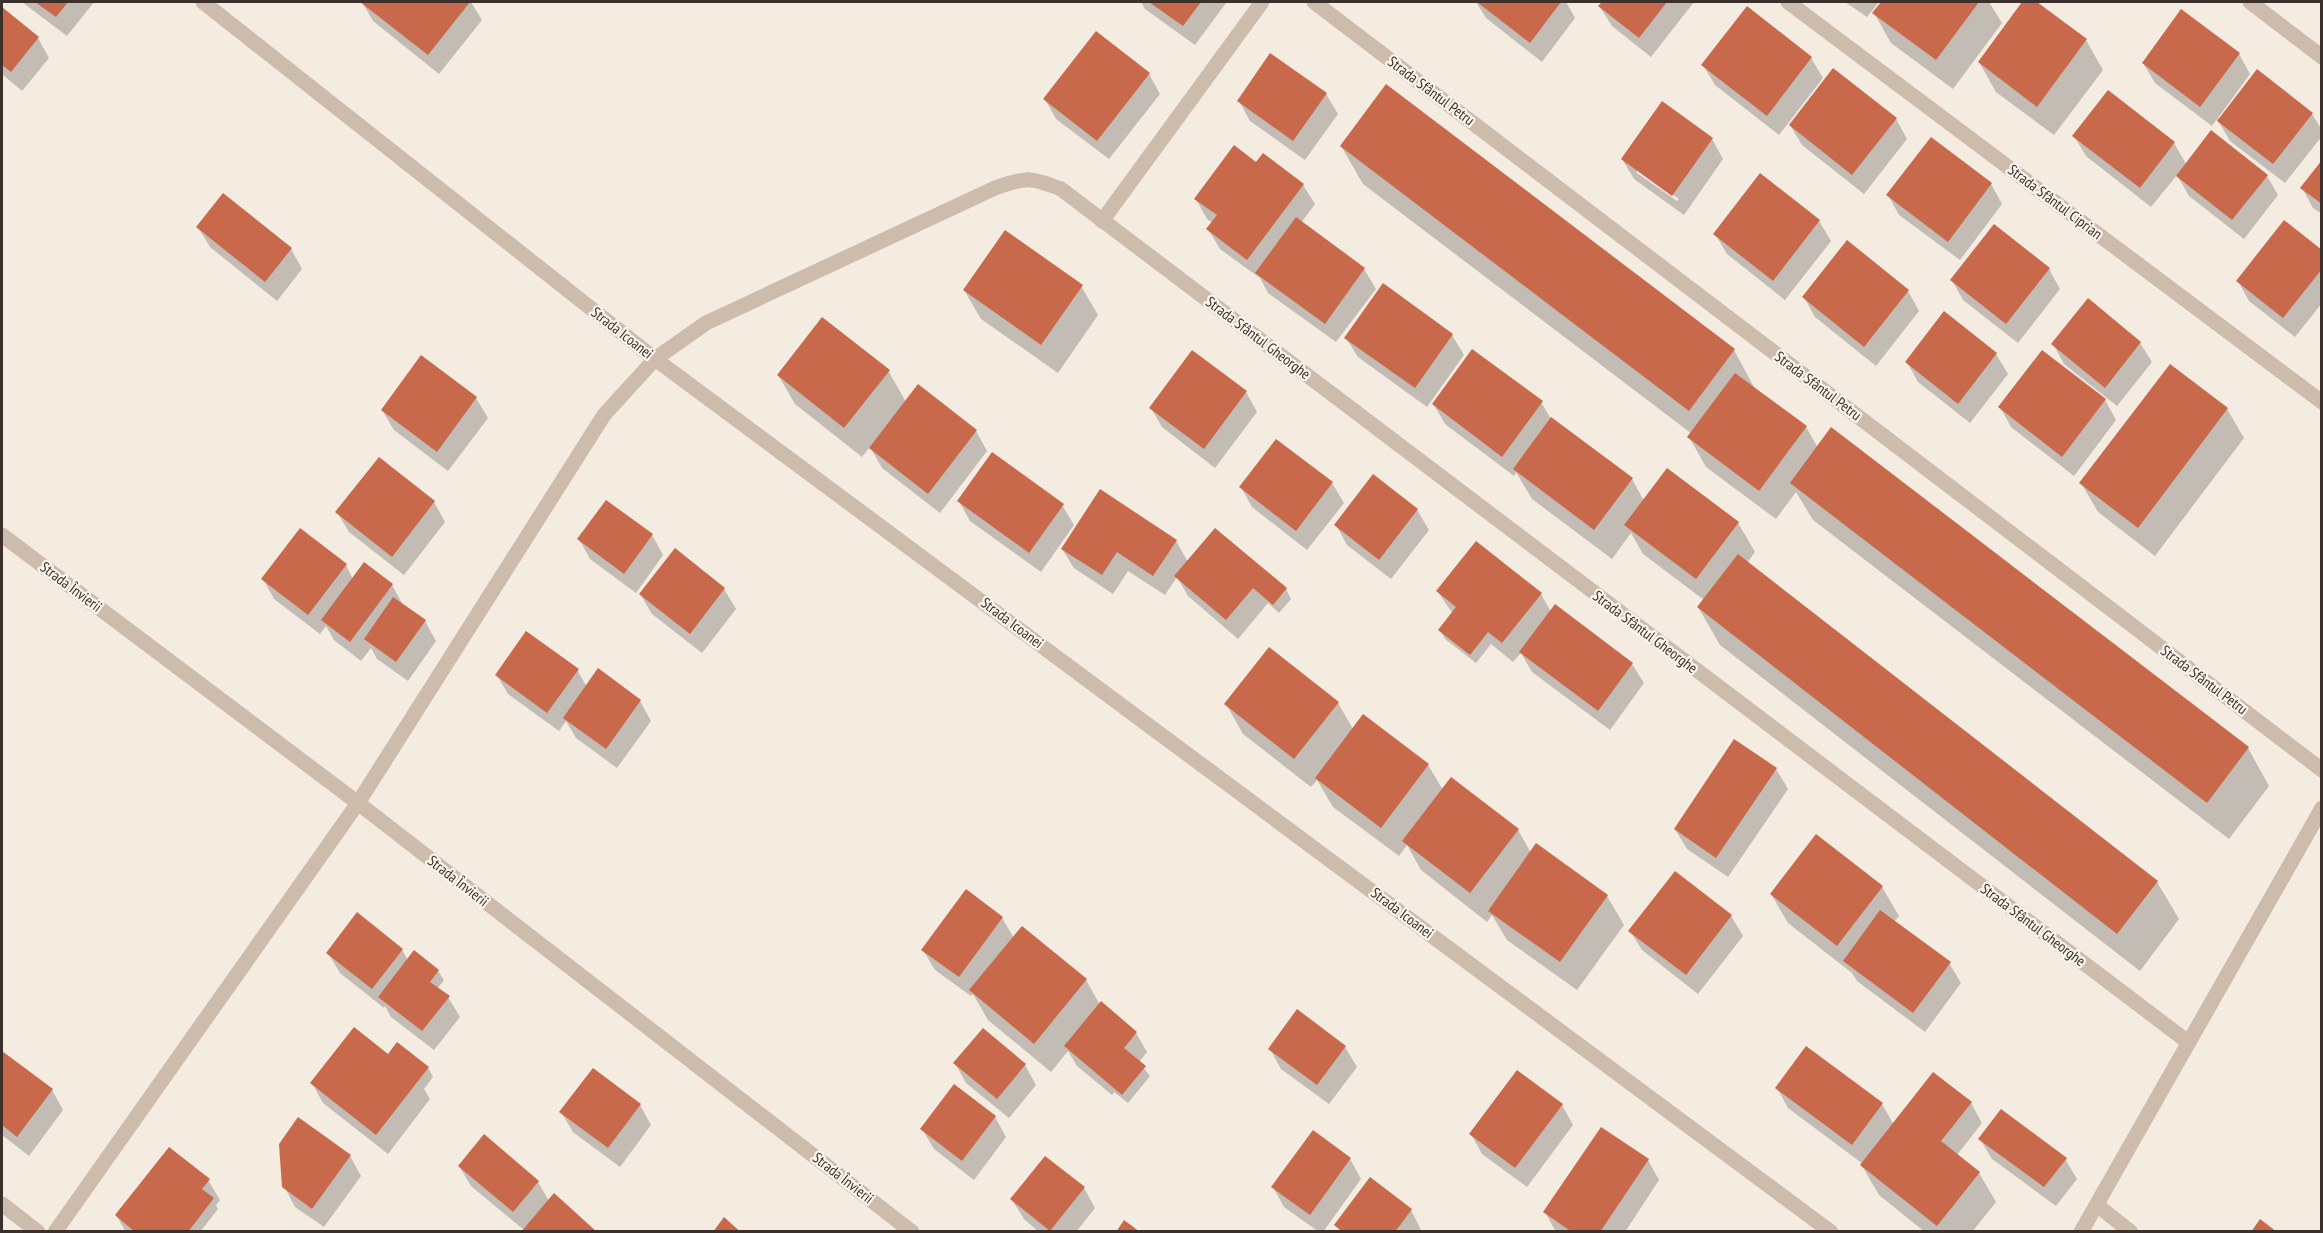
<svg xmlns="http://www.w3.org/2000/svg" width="2323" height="1233" font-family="'PT Sans Narrow',sans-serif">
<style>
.shadow{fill:#0003;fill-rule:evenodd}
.building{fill:#c8694b}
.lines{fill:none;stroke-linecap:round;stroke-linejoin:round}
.minor{stroke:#cdbbac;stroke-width:15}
.labels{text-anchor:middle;stroke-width:4.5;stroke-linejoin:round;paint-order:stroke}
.street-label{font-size:15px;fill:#3b302b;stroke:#fbf5ee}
</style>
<rect width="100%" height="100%" fill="#f4ebe1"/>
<g class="shadow">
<polygon points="22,2 94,2 67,36"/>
<polygon points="362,2 471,2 482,20 439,74 373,21"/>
<polygon points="1141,2 1226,2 1226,3 1195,45 1145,9"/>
<polygon points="1476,2 1566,2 1575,18 1542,62 1486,18"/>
<polygon points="1604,2 1694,2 1651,57 1612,26 1600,7"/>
<polygon points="1845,2 1879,2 1867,17"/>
<polygon points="1883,2 1989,2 2002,23 1953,89 1891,43 1874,13"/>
<polygon points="2024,2 2034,2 2086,40 2103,70 2054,135 1996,92 1979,62"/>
<polygon points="1747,8 1811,58 1823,78 1779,135 1715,85 1703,65"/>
<polygon points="2,9 38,38 49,58 22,91 2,74"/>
<polygon points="2239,54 2250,74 2218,118 2220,120 2312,114 2322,130 2322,136 2285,183 2230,141 2217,119 2212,126 2155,83 2143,63"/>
<polygon points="1271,55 1326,94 1338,114 1305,160 1250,121 1239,101"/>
<polygon points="1149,74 1160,94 1109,159 1056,119 1045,99"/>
<polygon points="1386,87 1734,350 1755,389 1806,427 1818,448 2248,748 2269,786 2229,839 1813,520 1796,492 1776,519 1706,467 1689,437 1692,434 1363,184 1341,146"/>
<polygon points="2109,92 2174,143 2186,164 2267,176 2278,195 2244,239 2189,196 2177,175 2151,207 2086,156 2074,136"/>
<polygon points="1896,119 1907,139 1864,194 1802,145 1790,125"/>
<path d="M1712,139L1723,159L1684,215L1634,179L1622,159ZM1637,169L1679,199L1677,201L1637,173Z"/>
<polygon points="2322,163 2322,214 2313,208 2302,188"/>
<polygon points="1761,175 1819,221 1831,241 1785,300 1727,254 1715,234"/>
<polygon points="1991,184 2002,204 1960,260 1899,215 1888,195"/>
<polygon points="1303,185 1315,204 1301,223 1364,269 1376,289 1336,342 1268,293 1260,278 1220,249 1208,229 1213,223 1207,219 1196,199"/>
<polygon points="198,227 291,249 302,269 277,301 210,247"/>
<polygon points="1848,242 1908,291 1919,311 1876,366 1815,317 1804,297"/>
<polygon points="2322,252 2322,303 2295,337 2249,301 2238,281"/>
<polygon points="2049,269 2060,289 2018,343 1963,300 1952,280"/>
<polygon points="1081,286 1098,315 1058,373 981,319 964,290"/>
<polygon points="1945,313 1996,354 2008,374 1970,423 1918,382 1907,362"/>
<polygon points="1452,335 1464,355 1427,407 1358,357 1346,338"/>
<polygon points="2140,343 2152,362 2117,406 2064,364 2053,344"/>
<polygon points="422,357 476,398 488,418 448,471 394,430 382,410"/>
<polygon points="889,372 906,402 976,431 987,451 940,513 882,468 870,447 862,457 795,404 778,375"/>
<polygon points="1246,392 1257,412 1215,468 1162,427 1151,408"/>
<polygon points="2105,400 2116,420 2074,476 2011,427 2000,407"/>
<polygon points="1541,402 1551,419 1632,479 1644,501 1738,523 1755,552 1747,563 2157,882 2179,919 2140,971 1720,645 1698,607 1704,600 1643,554 1631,533 1612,559 1532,499 1516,472 1514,476 1445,424 1434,405"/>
<polygon points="2227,409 2244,438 2155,556 2098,512 2081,483"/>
<polygon points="1277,441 1332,483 1344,503 1307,550 1252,507 1241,487"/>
<polygon points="1373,477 1417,510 1429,530 1391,579 1347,545 1336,525"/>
<polygon points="959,501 1062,505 1074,525 1041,572 970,521"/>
<polygon points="434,502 445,522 404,575 349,532 337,512"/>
<polygon points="652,535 663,555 636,593 590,559 579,539"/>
<polygon points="1176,541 1188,562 1286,589 1291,599 1279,613 1268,603 1238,639 1188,596 1177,577 1165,595 1128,571 1113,594 1074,568 1062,549"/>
<polygon points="346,565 353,579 392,585 403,605 425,621 436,641 408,681 377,659 371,648 361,661 334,640 326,626 320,634 274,599 263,579"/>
<polygon points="724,589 736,609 702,653 652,614 640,594"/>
<polygon points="1438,592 1541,594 1551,612 1632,664 1644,683 1610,730 1532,672 1521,653 1513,662 1491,644 1476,663 1445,639 1440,630 1453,614"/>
<polygon points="577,670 587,687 640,701 651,721 617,768 576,738 566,721 559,731 508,694 497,675"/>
<polygon points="1338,703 1353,729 1363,716 1428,765 1443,790 1518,830 1531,853 1607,896 1624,925 1577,990 1507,940 1492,915 1487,922 1421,870 1407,845 1399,856 1333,807 1317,780 1311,787 1243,734 1226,704"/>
<polygon points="1776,769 1788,789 1728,877 1687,849 1675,829"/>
<polygon points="1675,873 1731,916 1743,936 1698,994 1642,950 1630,931"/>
<polygon points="1882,887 1899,916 1894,922 1949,963 1961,983 1925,1032 1857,981 1852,973 1788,923 1771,894"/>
<polygon points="1002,918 1014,938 1086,980 1100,1005 1136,1033 1147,1052 1139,1062 1150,1076 1128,1103 1114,1092 1112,1095 1077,1066 1068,1051 1051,1072 988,1020 973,994 971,996 935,970 923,950"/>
<polygon points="402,950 408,960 438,971 444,980 437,989 448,997 460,1017 434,1050 391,1017 385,1006 384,1008 340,973 328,953"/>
<polygon points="1298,1011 1345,1047 1357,1067 1329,1104 1281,1069 1270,1049"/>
<polygon points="2,1052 52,1090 63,1110 29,1156 2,1135"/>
<polygon points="388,1056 428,1068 433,1077 424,1089 430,1099 388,1154 323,1103 312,1083"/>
<polygon points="955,1063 1025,1065 1036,1085 1009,1118 966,1083"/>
<polygon points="1777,1088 1882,1104 1894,1125 1971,1103 1982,1123 1957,1155 1979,1173 1996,1202 1972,1232 1925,1232 1879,1195 1862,1166 1863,1164 1788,1108"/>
<polygon points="640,1105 651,1125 620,1167 573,1132 561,1112"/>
<polygon points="1562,1105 1573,1125 1527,1187 1482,1154 1471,1134"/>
<polygon points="995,1117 1006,1137 974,1180 934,1149 922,1129"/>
<polygon points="1980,1139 2065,1159 2077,1179 2056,1206 1992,1159"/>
<polygon points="350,1156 361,1176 324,1227 295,1207 284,1186"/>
<polygon points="1350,1159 1361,1179 1323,1232 1319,1232 1284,1207 1273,1187"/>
<polygon points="1648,1160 1659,1180 1625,1232 1556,1232 1545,1212"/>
<polygon points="459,1166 538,1182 549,1201 524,1230 471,1186"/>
<polygon points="208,1180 220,1200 216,1205 218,1209 200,1232 126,1232 116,1215"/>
<polygon points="1371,1180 1411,1210 1422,1232 1340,1232 1336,1225"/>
<polygon points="1084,1188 1095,1208 1076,1232 1039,1232 1024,1219 1012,1200"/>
</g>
<g class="building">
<polygon points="35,2 68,2 56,17"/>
<polygon points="360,2 470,2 428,55"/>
<polygon points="1149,2 1201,2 1183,26"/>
<polygon points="1477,2 1561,2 1530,43"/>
<polygon points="1602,2 1667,2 1639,38 1598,6"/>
<polygon points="1881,2 1979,2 1936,60 1872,13"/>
<polygon points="2022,2 2037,2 2087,39 2037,107 1978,62"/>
<polygon points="1747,6 1812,57 1767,116 1701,65"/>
<polygon points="2,7 39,37 11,72 2,65"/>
<polygon points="2181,9 2240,53 2200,107 2142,63"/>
<polygon points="1096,31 1150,73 1097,141 1043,99"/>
<polygon points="1270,53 1327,93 1293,141 1237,101"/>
<polygon points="1833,68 1897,118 1852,175 1789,125"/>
<polygon points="2257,69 2313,113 2273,164 2217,121"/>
<polygon points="1386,84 1735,349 1689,411 1340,146"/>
<polygon points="2108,90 2175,142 2140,188 2072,136"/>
<polygon points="1662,101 1713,138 1672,196 1621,159"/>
<polygon points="2211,130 2268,175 2232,220 2176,176"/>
<polygon points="1931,137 1992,183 1948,242 1886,195"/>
<polygon points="1234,145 1256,162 1263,153 1304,184 1247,260 1206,229 1217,215 1194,199"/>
<polygon points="2322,160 2322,204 2300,188"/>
<polygon points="1760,173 1820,220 1773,281 1713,234"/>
<polygon points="223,193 292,248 265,282 196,227"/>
<polygon points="1296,217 1365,268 1325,324 1255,273"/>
<polygon points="2284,220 2322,250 2322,269 2283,318 2236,281"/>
<polygon points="1994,224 2050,268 2006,324 1950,280"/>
<polygon points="1005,230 1083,285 1041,345 963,290"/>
<polygon points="1847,240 1909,290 1864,347 1802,297"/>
<polygon points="1383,283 1453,334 1415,388 1344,338"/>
<polygon points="2088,298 2141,342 2105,388 2051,344"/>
<polygon points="1944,311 1997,353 1958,404 1905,362"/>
<polygon points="822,317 890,370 844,428 777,375"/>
<polygon points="1472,349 1543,401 1502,457 1432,404"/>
<polygon points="1192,350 1247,391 1204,449 1149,408"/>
<polygon points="2042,350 2106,399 2062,457 1998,407"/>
<polygon points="421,355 477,397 437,452 381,410"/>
<polygon points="2170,364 2228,408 2138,528 2079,483"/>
<polygon points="1735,373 1807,426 1759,491 1687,437"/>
<polygon points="918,384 977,430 928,494 869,448"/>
<polygon points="1551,417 1633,478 1594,530 1513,469"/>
<polygon points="1831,427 2249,747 2207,803 1790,483"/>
<polygon points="1276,439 1333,482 1296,531 1239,487"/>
<polygon points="992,452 1064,504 1029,553 957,501"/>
<polygon points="379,457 435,501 392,557 335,512"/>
<polygon points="1667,468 1739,522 1696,579 1624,525"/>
<polygon points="1373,474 1418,509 1379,560 1334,525"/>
<polygon points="1100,489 1177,540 1153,576 1117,552 1102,575 1061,549"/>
<polygon points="606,500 653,534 624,574 577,539"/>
<polygon points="300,528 347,564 308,615 261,579"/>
<polygon points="1215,528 1287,588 1273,605 1253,588 1226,620 1174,576"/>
<polygon points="1476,541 1542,593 1502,643 1488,632 1470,655 1438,630 1456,607 1436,591"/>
<polygon points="675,548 725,588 690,634 639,594"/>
<polygon points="1738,554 2158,881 2117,934 1697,607"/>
<polygon points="364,562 393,584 350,642 321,620"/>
<polygon points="393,597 426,620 396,662 364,639"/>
<polygon points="1555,604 1633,663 1598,711 1519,652"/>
<polygon points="526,631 579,669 547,713 495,675"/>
<polygon points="1269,647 1339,702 1294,759 1224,704"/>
<polygon points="598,668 641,700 606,749 563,718"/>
<polygon points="1363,714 1429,764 1381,828 1315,778"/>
<polygon points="1734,739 1777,768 1716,858 1674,829"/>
<polygon points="1451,777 1519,829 1470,893 1402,841"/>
<polygon points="1816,834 1883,886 1837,946 1770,894"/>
<polygon points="1536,843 1608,895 1560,962 1488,911"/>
<polygon points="1675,871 1732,915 1686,975 1628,931"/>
<polygon points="966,889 1003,917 959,977 921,950"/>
<polygon points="1880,910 1951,962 1913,1013 1843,961"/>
<polygon points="357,912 403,949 372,989 326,953"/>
<polygon points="1022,926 1087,979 1034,1044 969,990"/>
<polygon points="414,950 439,970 430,982 450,996 422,1031 378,997"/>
<polygon points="1101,1001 1137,1032 1124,1048 1146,1066 1122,1095 1064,1046"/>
<polygon points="1297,1009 1346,1046 1317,1085 1268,1049"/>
<polygon points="354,1027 388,1054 397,1042 429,1067 376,1135 310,1083"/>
<polygon points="983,1028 1026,1064 997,1099 953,1063"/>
<polygon points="1806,1046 1883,1103 1852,1145 1775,1088"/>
<polygon points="2,1051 53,1089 17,1137 2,1125"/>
<polygon points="593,1068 641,1104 608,1148 559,1112"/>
<polygon points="1517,1070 1563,1104 1515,1168 1469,1134"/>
<polygon points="1933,1072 1972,1102 1941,1141 1980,1172 1937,1226 1860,1165"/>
<polygon points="954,1084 996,1116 962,1161 920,1129"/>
<polygon points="2001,1109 2067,1158 2044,1187 1978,1139"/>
<polygon points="298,1117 351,1155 312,1209 282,1187 279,1144"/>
<polygon points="1601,1127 1649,1159 1600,1232 1572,1232 1543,1212"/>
<polygon points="1313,1130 1351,1158 1310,1215 1271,1187"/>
<polygon points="484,1134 539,1181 513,1212 458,1166"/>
<polygon points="169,1147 210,1179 202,1189 214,1198 188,1232 135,1232 115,1215"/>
<polygon points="1045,1156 1085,1187 1050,1231 1010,1199"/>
<polygon points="1370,1177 1412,1209 1395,1232 1343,1232 1334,1225"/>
<polygon points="554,1193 597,1232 521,1232"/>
<polygon points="724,1217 735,1227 741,1232 713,1232"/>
<polygon points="2260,1219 2277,1232 2251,1232"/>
<polygon points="1124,1220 1140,1232 1116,1232"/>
</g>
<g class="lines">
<g class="minor">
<polyline points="203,2 655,359 1831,1232"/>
<polyline points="1314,2 2322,770"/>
<polyline points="1788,2 2322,402"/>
<polyline points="2250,2 2322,57"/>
<polyline points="1102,221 1262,2"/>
<polyline points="2,535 358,803 912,1232"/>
<polyline points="2,1204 38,1232"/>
<polyline points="2097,1205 2131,1232"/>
<path d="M55,1232L358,803L604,415L655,359L706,323L995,188C1026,177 1031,177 1061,189L2188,1042"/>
<polyline points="2081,1232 2322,808"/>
</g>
</g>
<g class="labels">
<g class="street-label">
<text transform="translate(1431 91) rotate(37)" y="5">Strada Sfântul Petru</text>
<text transform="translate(2055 202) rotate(37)" y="5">Strada Sfântul Ciprian</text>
<text transform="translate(622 333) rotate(38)" y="5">Strada Icoanei</text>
<text transform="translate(1258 338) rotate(37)" y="5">Strada Sfântul Gheorghe</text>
<text transform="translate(1818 386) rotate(37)" y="5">Strada Sfântul Petru</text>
<text transform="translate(71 587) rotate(37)" y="5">Strada Învierii</text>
<text transform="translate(1012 623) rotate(37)" y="5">Strada Icoanei</text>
<text transform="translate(1645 632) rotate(37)" y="5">Strada Sfântul Gheorghe</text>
<text transform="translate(2204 680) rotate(37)" y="5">Strada Sfântul Petru</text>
<text transform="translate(458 881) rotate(38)" y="5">Strada Învierii</text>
<text transform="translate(1402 913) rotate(37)" y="5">Strada Icoanei</text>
<text transform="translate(2033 925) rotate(37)" y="5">Strada Sfântul Gheorghe</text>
<text transform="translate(843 1178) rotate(38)" y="5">Strada Învierii</text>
</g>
</g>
<rect width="2323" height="1233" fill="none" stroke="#3b302b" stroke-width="6"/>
</svg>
